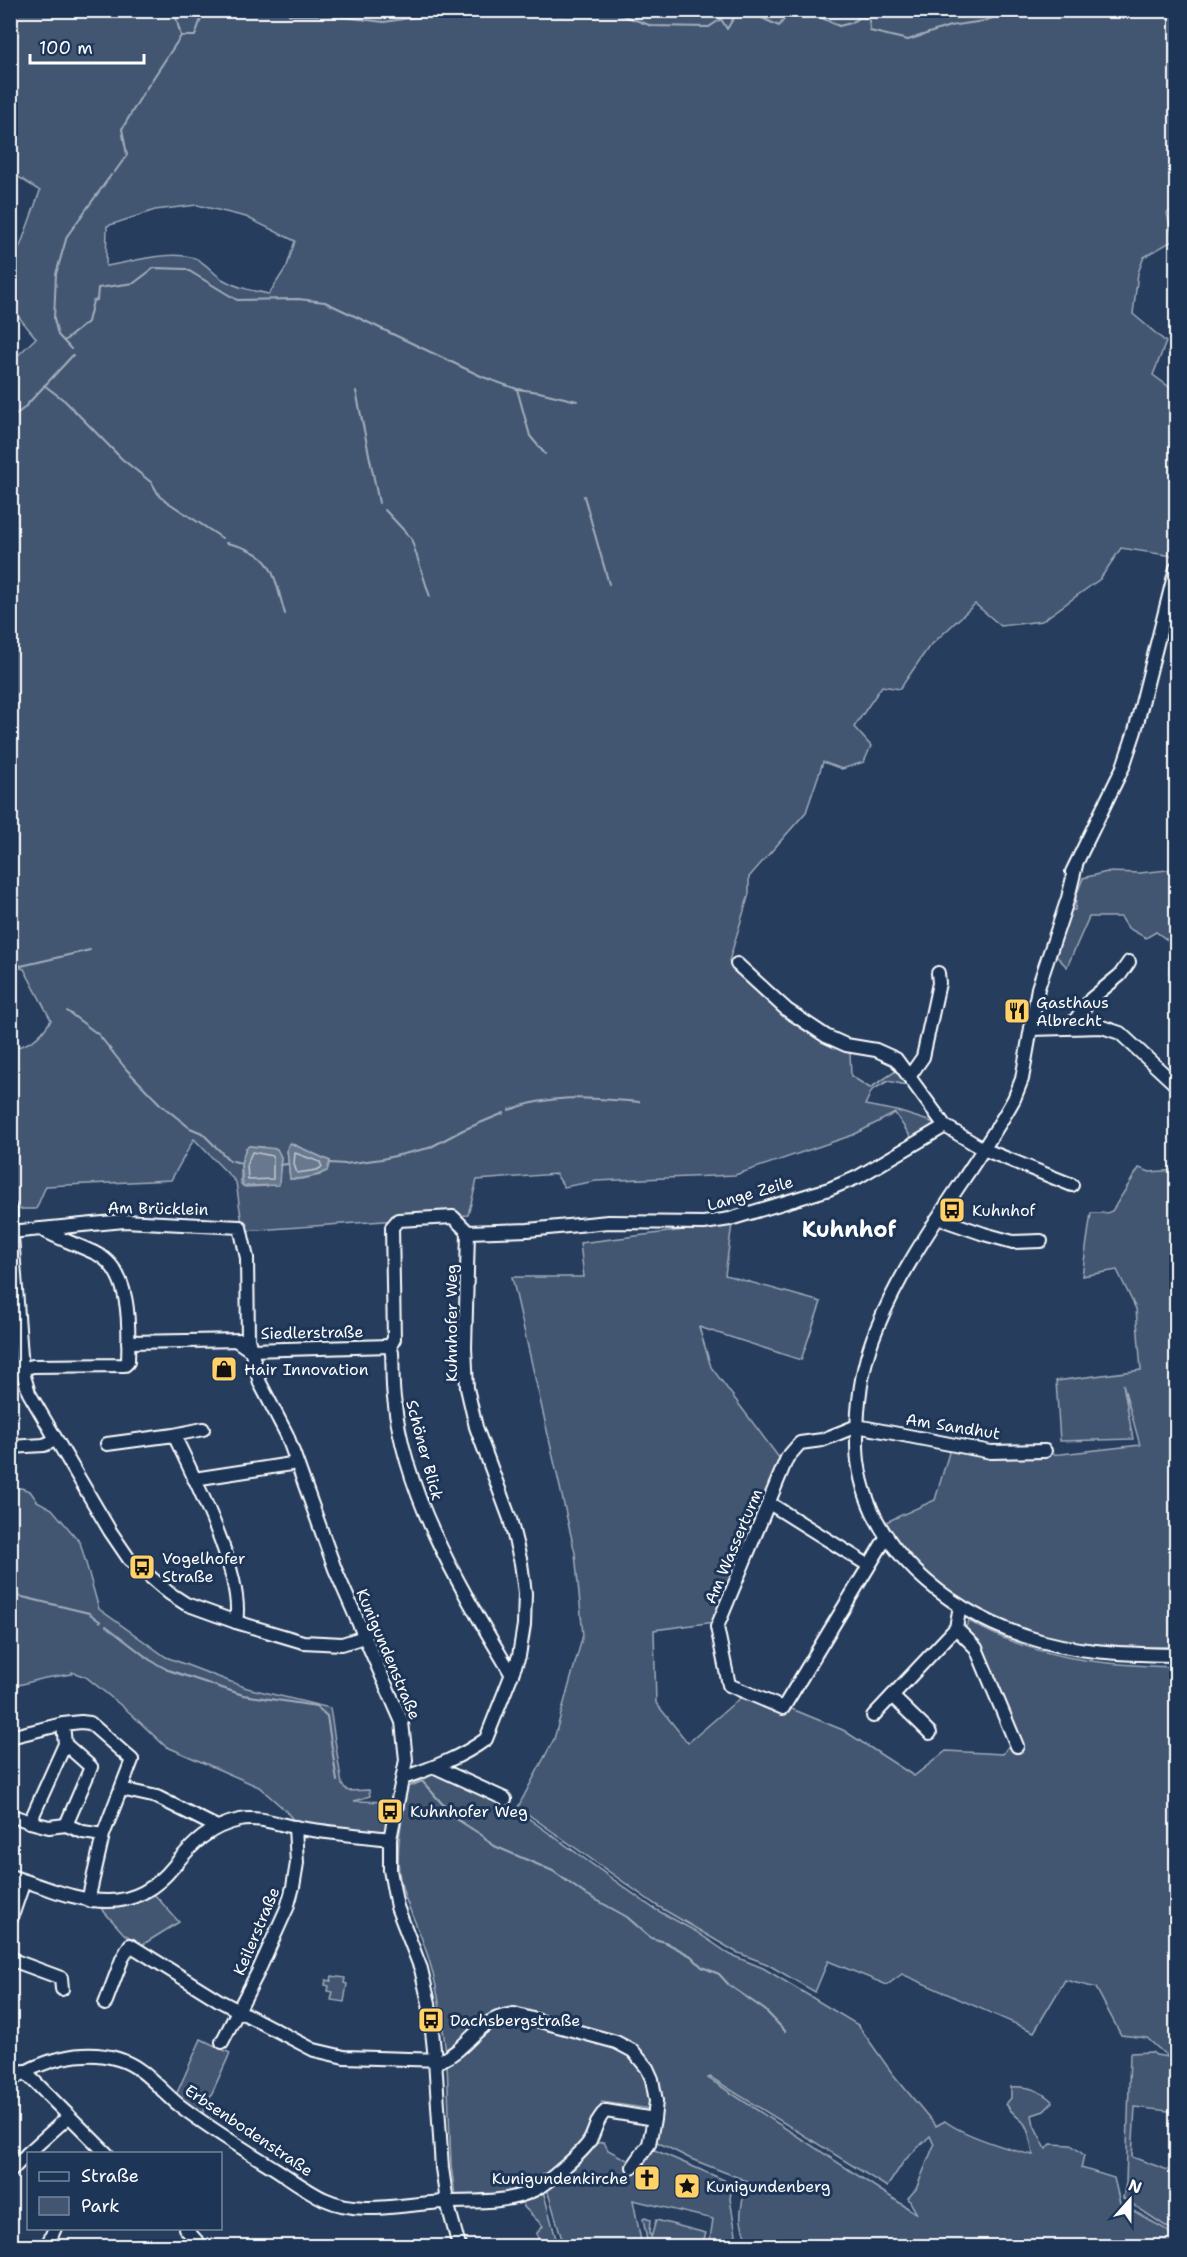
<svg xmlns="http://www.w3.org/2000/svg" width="1187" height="2257" font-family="'Shantell Sans',sans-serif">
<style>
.green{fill:#425672;stroke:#a0aab8;stroke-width:1.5;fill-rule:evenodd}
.water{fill:#67788e;stroke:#a4aebb;stroke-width:1.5}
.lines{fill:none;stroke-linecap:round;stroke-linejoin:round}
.shore{stroke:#c2c9d2;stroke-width:1.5}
.stream{stroke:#a4aebb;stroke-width:2}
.minor-casing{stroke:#fff;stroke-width:16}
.minor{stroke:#1d3557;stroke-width:12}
.labels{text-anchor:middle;stroke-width:6;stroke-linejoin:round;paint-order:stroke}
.poi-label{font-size:16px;fill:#fff;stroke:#1d3557;text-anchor:start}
.street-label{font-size:16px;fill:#fff;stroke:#1d3557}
.district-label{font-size:22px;font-weight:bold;fill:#fff;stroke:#1d3557}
</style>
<rect width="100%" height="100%" fill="#263d5e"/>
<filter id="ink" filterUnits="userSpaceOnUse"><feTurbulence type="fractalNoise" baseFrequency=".0167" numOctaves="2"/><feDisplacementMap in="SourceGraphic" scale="12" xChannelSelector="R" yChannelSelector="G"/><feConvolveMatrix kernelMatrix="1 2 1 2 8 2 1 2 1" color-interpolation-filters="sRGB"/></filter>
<g filter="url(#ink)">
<g class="green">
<path d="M11,11H1176V207L1167,213L1174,240L1144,257L1138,273L1133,314L1166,342L1153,375L1176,392V550L1173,556L1121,548L1100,579L1042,621L1001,626L975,604L928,648L900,689L882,686L854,727L871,746L864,762L842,769L823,762L806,812L749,877V894L729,961L790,1020L850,1053L851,1076L870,1088L899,1069L911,1086L888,1081L872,1090L865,1105L897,1111L935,1123L912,1139L895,1113L853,1135L735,1175L596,1181L564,1187L556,1174L477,1180L468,1215L243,1231L236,1182L194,1139L171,1180L46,1186L36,1209H17L16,1203L11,1198V1049C31,1044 40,1038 51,1020L24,969L10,965V363L36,338L18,316L11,323L10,265L21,244L40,191L11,172ZM197,205L246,217L295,241L287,266L269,294C254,291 238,288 224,280C213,274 206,262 194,258C168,250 132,262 106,266L107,226L155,210ZM290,1143L330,1161L320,1175L301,1179H290L287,1149ZM249,1146L264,1147L281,1157L280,1171L267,1186L245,1187L241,1184V1163L246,1148Z"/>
<polygon points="1176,869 1176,976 1169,973 1171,952 1174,945 1156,932 1146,938 1128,928 1121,917 1089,917 1067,967 1053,953 1069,910 1075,910 1076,896 1083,878 1107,872 1140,873"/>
<polygon points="1139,1168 1150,1172 1176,1170 1176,1647 1136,1647 1069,1642 1025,1630 975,1609 927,1574 909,1559 886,1522 935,1500 950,1449 992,1456 1061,1454 1140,1445 1123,1384 1133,1439 1060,1441 1056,1381 1141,1370 1136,1309 1117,1270 1082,1276 1091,1213 1107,1213 1112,1211"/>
<path d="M732,1224L725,1275L821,1302L801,1360L699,1327L711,1367L783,1463L715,1622L654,1630L656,1703L688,1743L748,1691L843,1730L914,1776L946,1751L1003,1754L1012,1741L978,1647L962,1633L969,1621C1035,1659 1102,1665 1176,1667V2112L1135,2107L1132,2157L1176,2173V2233L1123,2198L1126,2183L1130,2053L1152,2052L1156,2055L1168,2057L1147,2038L1121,2035L1096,1988L1065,1980L1034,2032L902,1974L887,1985L828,1961L815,1992L767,1964L736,1952L656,1905L518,1807L554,1739L583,1635L575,1553L512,1277H584L580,1243Z"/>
<polygon points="21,1488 30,1491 37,1501 52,1509 80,1542 99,1609 166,1657 247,1688 330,1708 342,1785 348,1791 369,1790 370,1796 354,1801 392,1802 386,1831 379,1834 295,1822 285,1810 259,1787 165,1746 129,1712 86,1677 72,1672 72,1674 45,1678 11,1687 11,1489"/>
<path d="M437,1771L507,1803L653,1908L695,1931L731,1955L763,1968L858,2025L892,2073L936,2126L945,2121C963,2135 1010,2150 1033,2155C1031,2145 1030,2130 1023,2122C1016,2115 1012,2114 1006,2104L1011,2098V2087C1029,2086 1040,2090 1053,2102L1044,2111L1032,2115L1034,2125L1046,2149L1051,2144L1071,2145L1084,2155L1081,2168L1114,2178L1120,2203L1165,2229L1176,2239V2246H756C733,2226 741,2208 747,2181L691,2159L655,2141L659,2098L635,2051L511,2010L446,2055C442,2016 437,1979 423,1942C415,1919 402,1897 399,1872C396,1843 403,1813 408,1785ZM710,2077L887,2187L904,2161L930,2136L934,2145L916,2189L908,2198L917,2214L708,2078Z"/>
<path d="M155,1895L179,1922L142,1945L124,1934L99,1906C123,1910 133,1905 155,1895Z"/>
<polygon points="332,1976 345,1978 344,1983 347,1984 344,2002 331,2000 333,1992 328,1991 329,1986 325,1985 326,1980 331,1981"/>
<path d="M512,2017L613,2044L629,2053L650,2079L651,2109L602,2102C599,2113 594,2126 588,2136C579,2152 548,2176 532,2185C514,2196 474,2202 455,2195L451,2165L447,2062L498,2019Z"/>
<polygon points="201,2039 230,2053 202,2115 176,2095"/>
<polygon points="604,2142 608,2150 640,2167 650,2148 724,2180 732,2186 730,2199 736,2234 733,2240 737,2236 745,2246 724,2246 728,2243 722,2246 709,2246 713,2219 633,2200 642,2246 564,2246 546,2186 592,2144"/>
<polygon points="543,2191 558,2246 539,2246 537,2233 543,2226 524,2207 522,2199"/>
<polygon points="645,2218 650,2220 649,2234 651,2235 651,2238 656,2220 706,2233 703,2242 705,2246 648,2246 643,2219"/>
</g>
<g class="water">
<path d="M290,1143L330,1161L327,1171C316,1177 304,1179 290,1179L287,1149Z"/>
<polygon points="249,1146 277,1149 281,1157 279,1185 243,1186 241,1163 246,1148"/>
</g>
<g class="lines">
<g class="shore">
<polygon points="252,1152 273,1156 273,1179 248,1180 247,1164"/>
<polygon points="295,1153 320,1162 322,1167 317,1170 297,1173 294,1164"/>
</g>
<g class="stream">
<polyline points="285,10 290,15 328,15 384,22 461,10"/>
<polyline points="503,10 562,15 578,10"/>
<polyline points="798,10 822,18 839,26 851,23 860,17 869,19 870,31 908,40 950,26 984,21 1012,10"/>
<path d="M1036,10C1067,14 1118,21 1147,10"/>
<polyline points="611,11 652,26 709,27 721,19 727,29 736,14 749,13"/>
<polyline points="758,16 779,26 788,14 795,10"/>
<polyline points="183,36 195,36 204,10"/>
<polyline points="114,173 127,155 122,129 142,95 181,36 174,10"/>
<polyline points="64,341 88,322 93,301 97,300 98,288 134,283 154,268 186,269 237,300 298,299 325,302 483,377 517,389 539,392 577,401"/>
<polyline points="71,349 58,335 54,319 56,274 67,236 111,175"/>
<polyline points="44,385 65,401 122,459 152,483 160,497 222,538"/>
<polyline points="517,389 530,436 545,454"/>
<polyline points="356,391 379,503"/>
<polyline points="10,419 23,409 73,355"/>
<polyline points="584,496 609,584"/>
<polyline points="385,510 411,538 430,597"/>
<path d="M226,543C274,552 273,573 285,614"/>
<polyline points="10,960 21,966 90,950"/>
<polyline points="67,1011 99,1035 126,1069 160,1104 190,1128 202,1133 230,1161"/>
<path d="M509,1110C555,1093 592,1098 639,1102"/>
<polyline points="233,1161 241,1163"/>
<polyline points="330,1163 345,1164 382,1159 429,1148 463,1130 504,1113"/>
<polyline points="280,1165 288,1164"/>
<polyline points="10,1594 89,1613 94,1617"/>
<polyline points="95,1618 101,1622"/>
<polyline points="106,1626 150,1660 168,1670 243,1695 316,1706 327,1716 337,1781"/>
<polyline points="410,1786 422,1781 455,1818 483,1836 492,1845 553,1871 582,1892 627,1917 651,1938 665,1942 691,1956 702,1967 719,1974 729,1985 765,2010 785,2031"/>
</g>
<defs>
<g id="minor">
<path d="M1076,865L1068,898L1038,988L1022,1079L1014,1099C971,1176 911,1245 877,1328C866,1354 860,1383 858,1412C857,1428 856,1445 858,1461C869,1549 946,1609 1024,1636C1074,1653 1125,1654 1176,1655"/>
<polyline points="1072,872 1123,767 1135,731 1176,568"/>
<polyline points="737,964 787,1010 826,1036 846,1045 876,1050 896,1059 945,1126 983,1149 1072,1185"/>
<polyline points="1070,1027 1091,999 1120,975 1129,962"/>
<polyline points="1031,1029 1102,1027 1120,1033 1176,1085"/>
<polyline points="909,1077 923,1057 939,983 938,973"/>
<polyline points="10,1209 22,1369 29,1393 110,1531 129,1559 169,1593 186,1604 236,1622 303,1642 342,1644 364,1637"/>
<polyline points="938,1218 984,1234 1013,1242 1041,1241"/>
<polyline points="10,1232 124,1221 240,1227 247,1258 248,1339 260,1383 287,1435 335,1569 402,1722 406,1760 390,1839 390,1870 397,1907 421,1969 429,2003 435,2059 442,2168 447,2202 459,2246"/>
<polyline points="468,1232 528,1230 608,1222 704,1223 730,1219 829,1189 858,1177 945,1126"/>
<polyline points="237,1341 250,1350 390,1346"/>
<polyline points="128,1342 244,1340"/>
<path d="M390,1346L392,1353C393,1368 392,1383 394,1398C405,1499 462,1590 512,1675"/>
<polyline points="390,1346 394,1339 392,1227 398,1220 453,1217 468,1232"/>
<path d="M10,1368L22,1369L33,1366L125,1365L128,1362C129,1328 132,1272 97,1254C79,1245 59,1239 41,1229"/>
<polyline points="174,1435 203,1429"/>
<path d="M107,1444L174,1435C194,1478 245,1576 236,1622"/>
<polyline points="10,1447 44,1445 56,1440"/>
<polyline points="194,1479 291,1464"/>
<polyline points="769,1503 868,1565"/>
<polyline points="887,1536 783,1708 729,1685 717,1627 787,1458 800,1443 822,1440 857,1426 991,1452 1045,1451"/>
<polyline points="956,1628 976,1648 1017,1746"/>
<polyline points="892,1696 930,1733"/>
<polyline points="873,1716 956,1628 960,1606"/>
<polyline points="10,1737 63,1724"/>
<polyline points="65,1744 91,1767 66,1825"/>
<polyline points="435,1767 505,1799"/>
<path d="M403,1778C432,1768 462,1757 486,1739L519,1656L524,1625L525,1593L521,1563L510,1519L476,1427L467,1388L465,1348L468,1232"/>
<polyline points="121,1789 157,1797 217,1827"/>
<polyline points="10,1815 30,1822"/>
<path d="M10,1876C71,1895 126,1926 174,1866C192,1844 210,1826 240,1820C258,1816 277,1824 294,1827C326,1833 358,1835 390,1839"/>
<polyline points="90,1901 90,1892 103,1835 132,1760 90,1723 81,1722 63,1724 65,1744 30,1822 49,1827 66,1825 83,1832 103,1835"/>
<polyline points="10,1922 24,1881"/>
<polyline points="10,1955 15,1961 61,1978 62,1989"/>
<path d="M105,2004L122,1959L130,1945L220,2001L314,2050L344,2057L442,2060C472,2046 476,2019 514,2014L616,2042L633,2051L647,2068L652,2079L656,2101L654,2119L649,2144L633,2167"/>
<polyline points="222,2042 258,1972 287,1908 293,1887 297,1863 295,1827"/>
<polyline points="24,2071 107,2154"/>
<path d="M10,2081C41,2060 82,2048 118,2059C143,2066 160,2090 179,2105C209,2128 242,2148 274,2168C290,2178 307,2191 324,2199C363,2217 405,2203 446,2202C476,2201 506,2204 534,2190C547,2183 581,2154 589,2142C596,2131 596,2118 606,2111L654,2119"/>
<polyline points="10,2172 27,2154 68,2117"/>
<polyline points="185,2228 201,2246"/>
<polyline points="47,2246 55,2228"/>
</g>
</defs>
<use href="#minor" class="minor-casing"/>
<use href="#minor" class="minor"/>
</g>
</g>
<defs>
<symbol id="restaurant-square" viewBox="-11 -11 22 22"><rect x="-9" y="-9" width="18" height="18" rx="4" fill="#ffd166" stroke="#1d3557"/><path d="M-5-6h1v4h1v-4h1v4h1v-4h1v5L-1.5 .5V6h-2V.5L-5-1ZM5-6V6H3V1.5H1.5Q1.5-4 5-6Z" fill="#111"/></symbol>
<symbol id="bus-square" viewBox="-11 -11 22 22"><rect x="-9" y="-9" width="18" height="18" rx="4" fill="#ffd166" stroke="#1d3557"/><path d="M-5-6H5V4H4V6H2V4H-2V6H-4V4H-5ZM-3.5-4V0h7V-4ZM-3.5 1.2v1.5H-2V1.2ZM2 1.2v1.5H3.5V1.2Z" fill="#111"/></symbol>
<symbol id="shop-square" viewBox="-11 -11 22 22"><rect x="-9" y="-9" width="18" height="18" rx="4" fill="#ffd166" stroke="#1d3557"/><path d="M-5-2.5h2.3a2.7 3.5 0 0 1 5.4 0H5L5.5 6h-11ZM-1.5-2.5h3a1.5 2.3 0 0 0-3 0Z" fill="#111"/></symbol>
<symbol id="church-square" viewBox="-11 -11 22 22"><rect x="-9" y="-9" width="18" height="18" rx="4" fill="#ffd166" stroke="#1d3557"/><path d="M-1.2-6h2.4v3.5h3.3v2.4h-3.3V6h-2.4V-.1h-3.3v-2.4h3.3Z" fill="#111"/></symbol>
<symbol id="sight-square" viewBox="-11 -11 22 22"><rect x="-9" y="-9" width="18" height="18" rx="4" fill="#ffd166" stroke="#1d3557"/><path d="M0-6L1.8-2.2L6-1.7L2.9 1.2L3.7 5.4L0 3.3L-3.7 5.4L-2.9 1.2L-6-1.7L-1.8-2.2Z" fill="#111"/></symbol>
</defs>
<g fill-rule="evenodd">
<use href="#restaurant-square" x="1002" y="996" width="30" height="30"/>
<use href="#bus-square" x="937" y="1195" width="30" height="30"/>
<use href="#shop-square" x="209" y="1354" width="30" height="30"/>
<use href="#bus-square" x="127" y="1552" width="30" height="30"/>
<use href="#bus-square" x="375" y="1796" width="30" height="30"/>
<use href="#bus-square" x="416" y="2005" width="30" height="30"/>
<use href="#church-square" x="632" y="2163" width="30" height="30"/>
<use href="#sight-square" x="672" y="2171" width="30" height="30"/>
</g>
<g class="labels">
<g class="poi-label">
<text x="1036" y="1008">Gasthaus<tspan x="1036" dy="18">Albrecht</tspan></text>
<text x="972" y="1216">Kuhnhof</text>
<text x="244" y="1375">Hair Innovation</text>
<text x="162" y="1564">Vogelhofer<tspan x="162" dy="18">Straße</tspan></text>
<text x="410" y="1817">Kuhnhofer Weg</text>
<text x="450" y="2026">Dachsbergstraße</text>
<text x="628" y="2184" text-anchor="end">Kunigundenkirche</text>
<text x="706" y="2192">Kunigundenberg</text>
</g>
<g class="street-label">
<text transform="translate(750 1193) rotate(-16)" y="6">Lange Zeile</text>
<text transform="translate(158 1208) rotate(1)" y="6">Am Brücklein</text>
<text transform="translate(451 1323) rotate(-90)" y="6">Kuhnhofer Weg</text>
<text transform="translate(312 1332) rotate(-1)" y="6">Siedlerstraße</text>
<text transform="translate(953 1426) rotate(9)" y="6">Am Sandhut</text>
<text transform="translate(425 1450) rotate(75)" y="6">Schöner Blick</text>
<text transform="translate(733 1546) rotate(-67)" y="6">Am Wasserturm</text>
<text transform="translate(389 1654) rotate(67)" y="6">Kunigundenstraße</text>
<text transform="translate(256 1931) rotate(-67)" y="6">Keilerstraße</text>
<text transform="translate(249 2130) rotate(34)" y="6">Erbsenbodenstraße</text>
</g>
<g class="district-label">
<text x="849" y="1237">Kuhnhof</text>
</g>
</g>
<rect width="1187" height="2257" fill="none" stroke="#1d3557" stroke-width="36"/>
<rect x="18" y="18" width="1151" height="2221" fill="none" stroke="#fff" stroke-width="2" filter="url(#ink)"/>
<rect x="27" y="2152" width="195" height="78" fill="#1d3557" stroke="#77869a" stroke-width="1.5"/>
<rect x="39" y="2172" width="30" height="9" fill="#1d3557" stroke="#77869a" stroke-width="1.5"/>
<text x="81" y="2182" font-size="18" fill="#ffffff">Straße</text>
<rect x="39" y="2197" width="30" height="18" fill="#425672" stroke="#77869a" stroke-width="1.5"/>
<text x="81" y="2212" font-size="18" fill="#ffffff">Park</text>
<g transform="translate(1130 2200) rotate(21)" stroke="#1d3557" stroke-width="4.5" paint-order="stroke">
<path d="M0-4.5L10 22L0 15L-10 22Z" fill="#ffffff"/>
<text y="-9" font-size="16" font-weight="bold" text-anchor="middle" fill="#ffffff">N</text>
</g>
<path d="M30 54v9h114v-9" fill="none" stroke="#ffffff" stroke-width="3"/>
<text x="39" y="54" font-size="18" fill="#ffffff" stroke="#1d3557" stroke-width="4.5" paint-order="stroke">100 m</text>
</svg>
